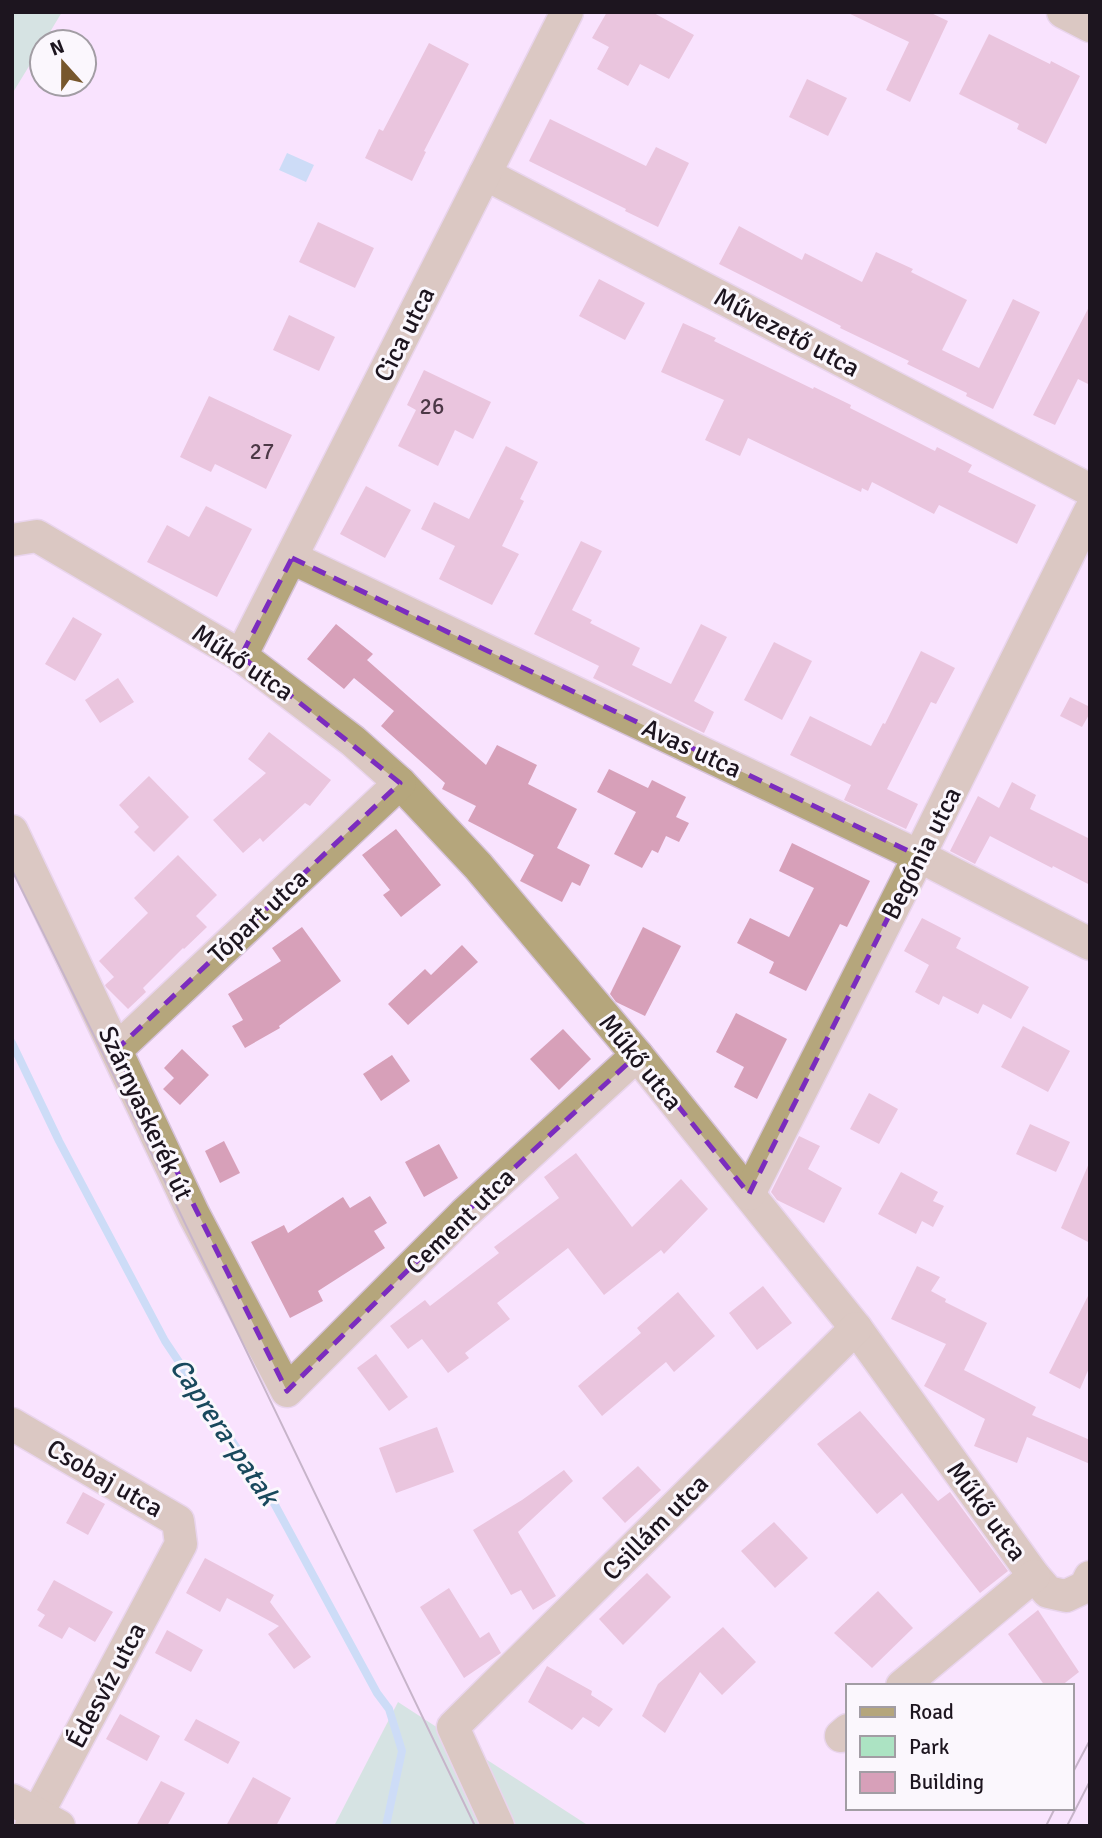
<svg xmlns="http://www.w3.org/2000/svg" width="1102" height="1838" font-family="Signika,sans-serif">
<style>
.green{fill:#ace3c3}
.water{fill:#97d3f0}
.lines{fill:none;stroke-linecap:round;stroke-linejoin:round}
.stream{stroke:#97d3f0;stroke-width:8}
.building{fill:#d7a0b9}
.minor-casing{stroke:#d6c2da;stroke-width:35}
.minor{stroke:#b5a67c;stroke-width:32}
.tram{stroke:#8a7b8d;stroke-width:2}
.marked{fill:none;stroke:#7b2cbf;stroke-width:5;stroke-dasharray:14 9;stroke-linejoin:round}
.labels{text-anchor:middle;stroke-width:6;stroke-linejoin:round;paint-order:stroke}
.number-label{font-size:23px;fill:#4c3846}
.street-label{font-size:26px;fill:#1d151f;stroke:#fbf7fd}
.water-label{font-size:28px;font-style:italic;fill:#19495d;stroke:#fbf7fd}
</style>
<rect width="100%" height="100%" fill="#f9e3fe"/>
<g class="green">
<polygon points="12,12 62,12 44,42 42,42 42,45 12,94"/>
<polygon points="398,1702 589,1826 334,1826"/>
</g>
<polygon class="water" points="287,153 314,165 306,182 279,170"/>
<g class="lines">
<polyline class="stream" points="12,1043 59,1141 165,1341 275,1505 377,1693 389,1709 402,1751 386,1826"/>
</g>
<g class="building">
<polygon points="607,12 652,12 694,35 669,79 640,64 628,86 597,69 609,47 592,38"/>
<polygon points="846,12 929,12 948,21 910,102 886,90 909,42"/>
<polygon points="989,34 1050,64 1051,61 1080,76 1046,144 1017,129 1019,124 959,94"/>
<polygon points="429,43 469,64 424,151 426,152 412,181 365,158 379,129 383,131"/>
<polygon points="807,79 847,98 828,136 789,117"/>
<polygon points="550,119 646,166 656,147 689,163 658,227 625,211 626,209 529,161"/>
<polygon points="318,222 374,248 355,288 299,262"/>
<polygon points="739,226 802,260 805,253 862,282 876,252 913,269 911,272 967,300 942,350 979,368 1013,299 1040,312 993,409 966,396 967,393 907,364 909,361 840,328 841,326 719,264"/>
<polygon points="599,279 645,303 625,340 579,316"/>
<polygon points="1090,305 1090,385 1078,379 1055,425 1033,415"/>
<polygon points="289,315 335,337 319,371 273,350"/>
<polygon points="683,323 716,338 714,341 813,389 814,387 851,405 850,408 935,451 937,447 972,465 968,472 1036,505 1017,544 939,505 934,514 872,482 868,491 862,488 861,492 748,438 740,456 705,440 724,400 661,372"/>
<polygon points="424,370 491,402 473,439 455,430 438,466 398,446 416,410 407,405"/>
<polygon points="209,396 292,435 266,489 215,464 211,472 180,457"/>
<polygon points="506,446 538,462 520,499 524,501 502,546 519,554 492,605 439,579 455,546 421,529 434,502 469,519"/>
<polygon points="366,486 411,510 385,558 340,534"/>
<polygon points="206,506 252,529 217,597 147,562 167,525 189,537"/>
<polygon points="581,541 602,551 572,610 592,620 590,623 640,648 632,665 671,684 701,624 727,637 694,701 714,712 704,733 593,678 599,666 534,634"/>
<polygon points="73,617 102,634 75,681 45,664"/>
<polygon points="336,624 373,654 367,660 486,765 497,745 537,765 528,784 577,809 557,848 590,865 580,886 572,882 562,902 520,881 534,855 468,821 476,806 442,789 445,783 381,726 394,711 354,678 344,689 307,659"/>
<polygon points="774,642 812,661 782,720 744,700"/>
<polygon points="921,651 955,668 936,704 931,702 887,789 918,804 906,829 844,800 851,785 790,755 810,716 871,746 883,723 885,724"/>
<polygon points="118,678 134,702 100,723 85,700"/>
<polygon points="1070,697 1090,707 1090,713 1082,727 1060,716"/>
<polygon points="269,732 331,780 310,806 305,803 263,842 260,838 243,853 213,820 266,773 248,759"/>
<polygon points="609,769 648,788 652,780 686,797 676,817 689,823 679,842 666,836 658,853 652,850 642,868 614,854 636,812 597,792"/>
<polygon points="149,776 189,817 154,852 134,832 139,827 119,805"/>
<polygon points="1012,782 1036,795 1030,809 1090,839 1090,885 1053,866 1052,868 990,836 975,864 950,851 978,796 999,808"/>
<polygon points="396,829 441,885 401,917 383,895 390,890 362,855"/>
<polygon points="792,843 870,881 847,927 840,924 806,991 769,973 774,962 737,943 750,918 789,937 814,888 779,871"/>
<polygon points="178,855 217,895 196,916 207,927 184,949 183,948 143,988 146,992 128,1009 106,987 105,985 114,977 99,961 148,913 134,898"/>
<polygon points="922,918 961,938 956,948 1029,987 1011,1019 983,1004 978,1014 943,996 939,1005 915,992 929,965 904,951"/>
<polygon points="302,927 341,981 279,1026 280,1028 245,1048 232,1026 243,1020 228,994 281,961 272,948"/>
<polygon points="643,927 681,946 645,1016 616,1002 610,994"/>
<polygon points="462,945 478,962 408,1025 388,1004 425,969 431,975"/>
<polygon points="736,1013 787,1039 757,1099 734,1087 744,1067 716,1052"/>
<polygon points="1023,1026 1070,1051 1048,1092 1001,1067"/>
<polygon points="563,1029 591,1059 559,1090 530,1059"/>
<polygon points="182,1049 209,1075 180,1105 163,1089 174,1078 164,1068"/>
<polygon points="392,1055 410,1081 381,1101 363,1074"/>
<polygon points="869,1093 898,1109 879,1144 850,1129"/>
<polygon points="1030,1124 1070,1142 1056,1172 1016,1154"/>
<polygon points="799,1136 820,1146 808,1169 842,1188 824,1223 777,1200 771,1192"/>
<polygon points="224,1141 240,1173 220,1183 205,1151"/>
<polygon points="439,1144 458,1178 424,1197 405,1162"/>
<polygon points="576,1153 632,1227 681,1179 708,1209 664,1254 661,1250 604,1295 568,1248 497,1303 510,1319 465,1353 469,1358 448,1373 422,1339 408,1349 390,1326 425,1300 430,1306 499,1253 494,1247 559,1198 544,1177"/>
<polygon points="1090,1161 1090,1243 1061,1228"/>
<polygon points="901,1172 938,1192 933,1201 944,1206 933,1227 922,1221 916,1234 878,1214"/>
<polygon points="370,1196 387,1223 374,1231 385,1248 318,1291 323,1301 290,1318 251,1242 284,1225 288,1233 343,1197 350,1208"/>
<polygon points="917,1266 940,1277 931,1291 946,1299 945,1302 987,1323 964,1370 1036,1407 1032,1415 1090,1440 1090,1464 1027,1437 1017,1463 974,1446 985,1419 924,1386 946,1344 891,1319"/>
<polygon points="763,1286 792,1323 757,1350 729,1313"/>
<polygon points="678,1292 715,1336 674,1372 666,1362 602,1416 578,1386 641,1333 637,1328"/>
<polygon points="1090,1292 1090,1366 1080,1389 1049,1373"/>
<polygon points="376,1354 408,1397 389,1411 357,1368"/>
<polygon points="860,1411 938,1501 950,1492 1008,1571 980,1593 902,1493 877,1514 817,1444"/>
<polygon points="437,1427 454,1472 396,1493 379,1448"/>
<polygon points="638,1466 661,1490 625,1523 602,1498"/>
<polygon points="564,1470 573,1481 518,1532 556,1596 533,1610 521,1590 511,1595 473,1530 522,1500"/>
<polygon points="83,1492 105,1504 88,1535 66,1523"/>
<polygon points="774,1522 808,1558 775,1588 741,1551"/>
<polygon points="205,1558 274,1595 270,1602 311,1657 294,1669 268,1634 279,1626 227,1598 220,1612 186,1593"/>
<polygon points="647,1573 671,1597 623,1645 599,1619"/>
<polygon points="54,1580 113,1612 95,1642 69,1627 62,1639 38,1626 45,1615 37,1610"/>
<polygon points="449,1588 480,1638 489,1632 501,1653 464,1678 420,1607"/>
<polygon points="878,1591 913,1628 872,1668 834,1633"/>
<polygon points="1038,1610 1079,1672 1061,1686 1045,1686 1008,1634"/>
<polygon points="723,1627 756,1662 722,1695 700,1672 665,1733 642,1716 658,1684"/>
<polygon points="167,1630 203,1650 191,1672 155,1653"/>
<polygon points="547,1666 592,1691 591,1695 613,1709 599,1727 583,1717 572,1730 528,1702"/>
<polygon points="120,1714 160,1736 147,1761 106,1739"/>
<polygon points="196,1719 240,1742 228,1764 184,1740"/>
<polygon points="253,1777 291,1798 276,1826 226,1826"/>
<polygon points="161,1781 185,1793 167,1826 136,1826"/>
</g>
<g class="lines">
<defs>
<g id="minor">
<polyline points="1063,12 1090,26"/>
<polyline points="485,174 1090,490"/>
<polyline points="12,540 37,536 241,656 353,741 400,783 478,866 637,1055 856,1328 1034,1576 1048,1592 1066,1596 1085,1587 1090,1577"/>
<polyline points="292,558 919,856 1090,944"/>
<polyline points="241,656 567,12"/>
<polyline points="12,831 194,1215 287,1391 464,1214 637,1055"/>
<polyline points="116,1050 400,783"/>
<polyline points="749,1194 919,856 1090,511"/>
<polyline points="12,1424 178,1521 181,1544 31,1826"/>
<polyline points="902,1686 1034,1576"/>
<polyline points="841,1736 848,1730"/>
<polyline points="12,1800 59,1826"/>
<polyline points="498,1826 453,1727 856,1328"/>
</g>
</defs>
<use href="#minor" class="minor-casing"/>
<use href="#minor" class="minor"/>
<g class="tram">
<polyline points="12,870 117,1082 475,1826"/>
<polyline points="1072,1774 1090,1740"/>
<polyline points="1046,1826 1055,1808"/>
<polyline points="1067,1826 1090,1781"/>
</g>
</g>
<path d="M0 0H1102V1838H0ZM292,558L919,856L749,1194L637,1055L464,1214L287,1391L116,1050L400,783L241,656Z" fill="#f9e3fe" fill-opacity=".55" fill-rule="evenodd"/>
<path class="marked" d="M292,558L919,856L749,1194L637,1055L464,1214L287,1391L116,1050L400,783L241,656Z"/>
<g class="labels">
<g class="number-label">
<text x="432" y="414">26</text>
<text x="262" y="459">27</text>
</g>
<g class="street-label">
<text transform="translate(787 332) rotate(28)" y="9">Művezető utca</text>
<text transform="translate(404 334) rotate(-63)" y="9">Cica utca</text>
<text transform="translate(243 662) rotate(34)" y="9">Műkő utca</text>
<text transform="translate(692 748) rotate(25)" y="9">Avas utca</text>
<text transform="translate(921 853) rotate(-63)" y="9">Begónia utca</text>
<text transform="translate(258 916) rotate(-43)" y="9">Tópart utca</text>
<text transform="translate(641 1062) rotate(51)" y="9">Műkő utca</text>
<text transform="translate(146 1113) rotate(65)" y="9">Szárnyaskerék út</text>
<text transform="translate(460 1221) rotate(-44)" y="9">Cement utca</text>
<text transform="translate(105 1478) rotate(30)" y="9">Csobaj utca</text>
<text transform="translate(987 1511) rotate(54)" y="9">Műkő utca</text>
<text transform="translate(655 1527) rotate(-45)" y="9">Csillám utca</text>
<text transform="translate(106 1685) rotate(-62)" y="9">Édesvíz utca</text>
</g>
<g class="water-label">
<text transform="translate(225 1431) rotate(56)" y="10">Caprera-patak</text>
</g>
</g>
<rect width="1102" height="1838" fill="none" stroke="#1d151f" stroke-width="28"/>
<rect x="846" y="1684" width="228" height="126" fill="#fbf7fd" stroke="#a29da4" stroke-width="2"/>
<rect x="860" y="1707" width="35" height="10" fill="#b5a67c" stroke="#a29da4" stroke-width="2"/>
<text x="909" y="1719" font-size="21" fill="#1d151f">Road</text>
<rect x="860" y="1736" width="35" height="21" fill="#ace3c3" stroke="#a29da4" stroke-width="2"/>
<text x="909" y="1754" font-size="21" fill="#1d151f">Park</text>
<rect x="860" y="1772" width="35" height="21" fill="#d7a0b9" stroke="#a29da4" stroke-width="2"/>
<text x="909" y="1789" font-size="21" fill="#1d151f">Building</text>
<g transform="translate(63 63) rotate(339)"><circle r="33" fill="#fbf7fd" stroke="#a29da4" stroke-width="2"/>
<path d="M0-5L12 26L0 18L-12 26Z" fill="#77572d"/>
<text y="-10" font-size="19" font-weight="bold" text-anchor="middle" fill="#1d151f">N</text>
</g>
</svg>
